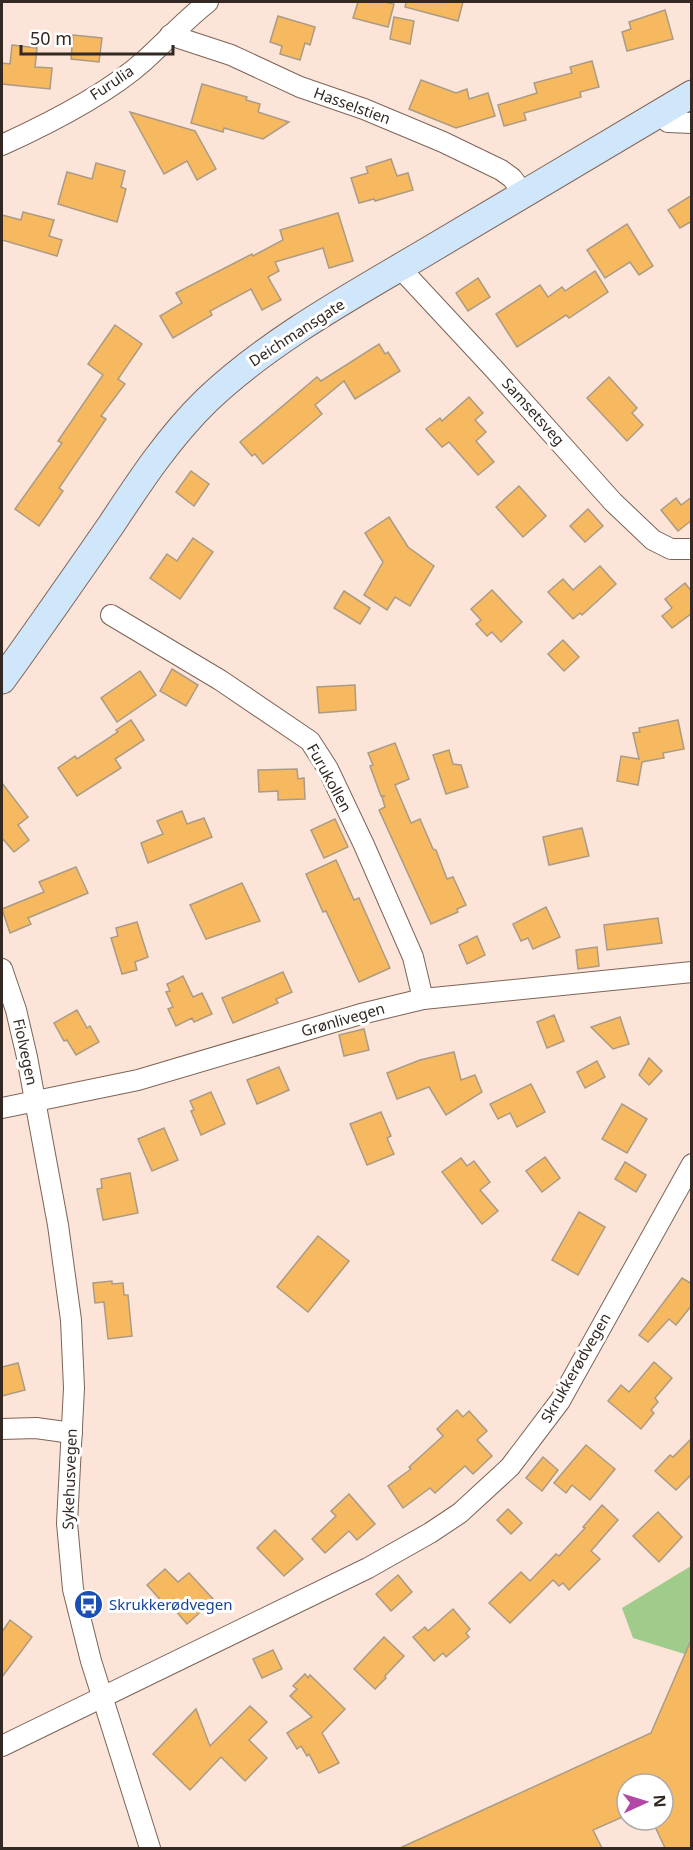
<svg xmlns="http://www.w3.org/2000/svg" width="693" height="1850" font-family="'Noto Sans',sans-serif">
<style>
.green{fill:#9fcb8b}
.building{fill:#f6b95f;stroke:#ac9b84;stroke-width:1.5}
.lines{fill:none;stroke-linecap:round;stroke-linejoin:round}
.street-casing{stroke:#7e6457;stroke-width:22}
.secondary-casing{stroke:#7e6457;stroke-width:29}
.street{stroke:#fff;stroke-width:20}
.secondary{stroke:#d0e6fb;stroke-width:27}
.labels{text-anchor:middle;stroke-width:6;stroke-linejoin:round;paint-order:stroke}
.street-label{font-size:15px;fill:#332822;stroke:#fff}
.transit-label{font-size:15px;fill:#164399;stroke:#fff;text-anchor:start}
</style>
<rect width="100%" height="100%" fill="#fce4d8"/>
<polygon class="green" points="691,1566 691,1656 633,1638 622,1608"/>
<g class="building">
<polygon points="358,2 385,2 394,4 388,27 353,18"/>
<polygon points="406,2 463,2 458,21 405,7"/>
<polygon points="665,10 673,39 627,51 622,32 631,29 629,22"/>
<polygon points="278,16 315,27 310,45 305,43 300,60 280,54 282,46 270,42"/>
<polygon points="394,17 414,21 410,44 390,39"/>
<polygon points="73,35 102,38 99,62 71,59"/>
<polygon points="12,45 37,48 35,67 52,68 50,89 2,84 2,63 10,64"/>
<polygon points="592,61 599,87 580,92 581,97 524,113 526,120 504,126 498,105 537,93 534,83 572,73 570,67"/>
<polygon points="421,80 456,93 467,89 469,99 488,93 495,116 456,128 409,109"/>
<polygon points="202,84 247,97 246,100 260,104 258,112 289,122 263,139 224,128 223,132 191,123"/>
<polygon points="130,112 195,131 216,169 197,180 187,161 164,174"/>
<polygon points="391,159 397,176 408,173 413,190 375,201 374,199 359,203 351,178 368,173 366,167"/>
<polygon points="96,163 125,171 121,187 126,189 117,222 58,204 67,172 92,179"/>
<polygon points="692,195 692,221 680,228 668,210"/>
<polygon points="23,212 54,220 49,236 62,240 57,256 2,240 2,215 21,220"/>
<polygon points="338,213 353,261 329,268 323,248 275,262 279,271 268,277 281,300 262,310 251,289 210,311 212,315 173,338 160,316 182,303 176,293 252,254 253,256 283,240 280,230"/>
<polygon points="627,224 653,266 639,275 630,262 605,278 587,250"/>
<polygon points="595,271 608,292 569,318 566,315 517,347 496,314 540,285 548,297 562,287 565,291"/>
<polygon points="478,278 490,297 468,311 456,293"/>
<polygon points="115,325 142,344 118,379 125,384 101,416 106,419 59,488 63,491 39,526 15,509 62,443 58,441 103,375 88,364"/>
<polygon points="379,344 385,354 388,352 400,371 355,399 344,381 315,405 322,414 263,464 255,454 252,456 240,442 317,377 321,381"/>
<polygon points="609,377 637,408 632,413 643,425 627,441 587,398"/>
<polygon points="469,397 483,413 475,420 486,432 476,441 494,462 478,475 449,442 442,447 426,429 440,418 442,421"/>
<polygon points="191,471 209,484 194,506 176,492"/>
<polygon points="519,486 546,516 523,537 496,507"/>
<polygon points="692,497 692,520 678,531 661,510 676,498 681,505"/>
<polygon points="588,509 603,526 585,542 570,526"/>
<polygon points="389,517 408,547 434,566 410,606 395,597 387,610 364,595 383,562 365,533"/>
<polygon points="193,538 213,552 180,599 150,578 167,554 177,561"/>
<polygon points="600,566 616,584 582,615 580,613 573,619 548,592 563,579 573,590"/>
<polygon points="685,583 692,592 692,613 672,628 662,616 672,608 665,599"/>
<polygon points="492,590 522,622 501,642 492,632 487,636 476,624 481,620 471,609"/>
<polygon points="344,591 370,608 360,624 334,608"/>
<polygon points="563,640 579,657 564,671 548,654"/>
<polygon points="172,669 198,685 186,706 160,691"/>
<polygon points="140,671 156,695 117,722 101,698"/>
<polygon points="355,685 356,710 319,713 317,687"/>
<polygon points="131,720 144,740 115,759 121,768 77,796 58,768 75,756 77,759 118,732 116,730"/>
<polygon points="678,720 684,749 663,753 664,758 642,762 638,785 617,781 621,756 639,759 633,733 640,732 639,728"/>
<polygon points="395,743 409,779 395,785 411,823 420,819 433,849 436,850 447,879 453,877 466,905 457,909 458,912 431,924 379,810 385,807 382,797 385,796 381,796 370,766 373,765 368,753"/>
<polygon points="449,750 453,764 461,765 468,787 446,794 433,755"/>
<polygon points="297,769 298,779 304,778 305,799 278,800 278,791 259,792 258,770"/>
<polygon points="2,783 28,817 18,825 29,840 14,852 2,838"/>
<polygon points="182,811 187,824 204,818 212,837 148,863 141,843 163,834 157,821"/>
<polygon points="335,819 348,847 324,858 311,830"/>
<polygon points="582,828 589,856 549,865 543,837"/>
<polygon points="336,860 354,900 359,898 390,968 359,982 326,911 323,912 306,874"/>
<polygon points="76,867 88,893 28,918 31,924 10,933 2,909 44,892 39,882"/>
<polygon points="242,883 260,921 206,939 190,905"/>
<polygon points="546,907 560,937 533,949 528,938 521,941 513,924"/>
<polygon points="658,918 662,943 607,950 604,925"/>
<polygon points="137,922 148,957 135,962 137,970 122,974 111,938 118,936 116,928"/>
<polygon points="477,936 485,955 467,964 459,945"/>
<polygon points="597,947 599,966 578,969 576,950"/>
<polygon points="283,972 292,992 276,999 278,1003 233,1023 222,998"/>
<polygon points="183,976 193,997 202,993 212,1014 194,1022 192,1018 176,1026 168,1009 173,1007 166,992 170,991 167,984"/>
<polygon points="77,1010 87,1028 90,1026 99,1042 76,1055 67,1040 64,1041 54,1023"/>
<polygon points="554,1015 564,1041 547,1048 537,1022"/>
<polygon points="620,1017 629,1044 613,1049 591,1027"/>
<polygon points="364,1029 369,1050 344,1056 339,1035"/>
<polygon points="454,1052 461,1080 475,1075 482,1092 446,1115 429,1087 397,1099 387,1073 420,1060"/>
<polygon points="649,1058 662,1071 649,1085 639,1075"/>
<polygon points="597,1061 605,1077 585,1088 577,1072"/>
<polygon points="279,1067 289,1090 257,1104 247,1080"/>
<polygon points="531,1084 545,1112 517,1127 510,1113 498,1119 490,1104"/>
<polygon points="211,1092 225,1124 201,1135 191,1111 194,1110 190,1101"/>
<polygon points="622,1104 647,1119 627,1153 602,1139"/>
<polygon points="381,1112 391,1136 387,1138 394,1154 367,1165 350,1124"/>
<polygon points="164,1128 178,1160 152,1171 138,1139"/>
<polygon points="545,1157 560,1178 542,1192 526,1171"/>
<polygon points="461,1158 467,1166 474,1161 490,1182 480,1190 498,1211 482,1224 442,1172"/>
<polygon points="625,1162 646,1175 636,1192 615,1179"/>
<polygon points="130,1173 138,1213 103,1220 97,1189 102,1188 101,1179"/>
<polygon points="579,1212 605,1227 578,1275 552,1260"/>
<polygon points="318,1236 349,1261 308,1312 277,1287"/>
<polygon points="682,1278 692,1284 692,1305 676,1325 669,1319 648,1342 639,1335"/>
<polygon points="112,1281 112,1284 123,1283 124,1295 128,1295 132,1336 108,1339 104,1302 95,1303 93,1283"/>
<polygon points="654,1362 672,1378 655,1398 658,1402 651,1410 654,1413 641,1429 608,1401 621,1385 629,1392"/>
<polygon points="18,1363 25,1390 2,1396 2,1367"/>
<polygon points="457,1410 463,1417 469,1411 487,1431 477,1440 492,1456 473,1474 465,1466 435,1493 430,1488 403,1508 388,1486 411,1469 409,1467 443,1436 437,1429"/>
<polygon points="692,1438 692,1474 676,1490 655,1471 670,1455 673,1457"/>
<polygon points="586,1445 615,1469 590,1500 572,1485 566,1493 554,1483"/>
<polygon points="543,1457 558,1470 542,1491 526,1478"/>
<polygon points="349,1494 375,1524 357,1540 349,1531 325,1553 312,1539 336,1516 331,1511"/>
<polygon points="602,1505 618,1520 591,1551 600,1559 569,1590 563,1583 559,1586 553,1580 510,1623 489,1603 521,1572 530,1581 556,1554 559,1556 585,1528 583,1527"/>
<polygon points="508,1509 522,1523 511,1534 497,1520"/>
<polygon points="658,1512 682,1537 659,1562 633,1536"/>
<polygon points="275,1530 303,1559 284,1576 257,1548"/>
<polygon points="165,1569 178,1582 189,1573 214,1600 187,1624 168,1602 165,1605 147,1585"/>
<polygon points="398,1575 412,1592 391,1611 376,1594"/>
<polygon points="453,1609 470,1629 466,1633 469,1637 446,1657 443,1653 434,1661 413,1637 425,1627 428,1631"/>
<polygon points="10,1620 32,1637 2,1677 2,1632"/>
<polygon points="384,1637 404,1656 385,1676 386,1678 375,1689 354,1669"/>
<polygon points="692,1638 692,1848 665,1848 652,1820 663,1820 663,1784 627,1784 627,1815 593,1830 602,1848 400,1848 651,1733"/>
<polygon points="273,1650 282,1669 262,1678 253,1659"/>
<polygon points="305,1674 308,1678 310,1675 345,1709 322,1733 339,1763 319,1773 309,1754 307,1756 301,1746 297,1749 287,1733 312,1717 290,1696 297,1689 293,1686"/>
<polygon points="250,1706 267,1722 249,1740 267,1758 245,1781 221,1757 190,1790 153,1754 196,1709 210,1746"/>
</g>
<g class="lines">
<defs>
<g id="street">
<polyline points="170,35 231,55 300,87 364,109 443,142 501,170 512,178 524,194"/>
<polyline points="661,112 668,122 692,123"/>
<path d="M2,145C48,124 106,95 144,61C165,42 185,20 208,2"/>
<polyline points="400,268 494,369 613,502 653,540 671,549 692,549"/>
<polyline points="111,615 220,680 310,741 328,769 364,845 413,957 423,999"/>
<polyline points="2,969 16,1010 27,1057 58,1225 71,1320 74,1388 67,1523 73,1589 91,1661 150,1848"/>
<polyline points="2,1108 138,1080 361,1014 423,999 692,972"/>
<polyline points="2,1429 36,1428 72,1433"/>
<polyline points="2,1746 368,1568 430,1533 460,1513 510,1467 560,1401 692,1164"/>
</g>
<path id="secondary" d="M2,680C39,629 75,577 111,525C140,481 169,437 207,400C268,342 348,298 421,255C511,202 601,148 692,94"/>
</defs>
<use href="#street" class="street-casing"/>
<use href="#secondary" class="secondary-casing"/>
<use href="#street" class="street"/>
<use href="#secondary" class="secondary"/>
</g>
<defs>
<symbol id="bus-disc" viewBox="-11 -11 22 22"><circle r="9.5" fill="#1a4fb4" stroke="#fff"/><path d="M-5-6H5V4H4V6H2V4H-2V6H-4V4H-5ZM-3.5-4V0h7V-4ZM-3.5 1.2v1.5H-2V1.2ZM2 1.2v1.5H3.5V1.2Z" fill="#fff"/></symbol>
</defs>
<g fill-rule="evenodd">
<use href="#bus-disc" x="72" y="1588" width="33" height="33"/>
</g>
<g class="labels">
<g class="street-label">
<text transform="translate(112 83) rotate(-34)" y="5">Furulia</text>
<text transform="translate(352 106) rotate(20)" y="5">Hasselstien</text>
<text transform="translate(297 333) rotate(-33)" y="5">Deichmansgate</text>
<text transform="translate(533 412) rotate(48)" y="5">Samsetsveg</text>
<text transform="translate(329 778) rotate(61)" y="5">Furukollen</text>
<text transform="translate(343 1020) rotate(-16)" y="5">Grønlivegen</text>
<text transform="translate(25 1052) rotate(78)" y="5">Fiolvegen</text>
<text transform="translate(576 1368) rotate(-60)" y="5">Skrukkerødvegen</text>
<text transform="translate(70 1479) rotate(-88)" y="5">Sykehusvegen</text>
</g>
<g class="transit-label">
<text x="109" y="1610">Skrukkerødvegen</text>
</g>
</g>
<rect width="693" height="1850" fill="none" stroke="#332822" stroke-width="6"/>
<g transform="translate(645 1802) rotate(86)"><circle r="28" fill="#ffffff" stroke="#ada9a7" stroke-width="1.5"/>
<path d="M0-4.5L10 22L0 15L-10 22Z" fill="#b347a7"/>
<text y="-9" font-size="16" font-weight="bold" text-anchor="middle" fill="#332822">N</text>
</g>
<path d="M21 45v9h152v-9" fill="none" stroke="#332822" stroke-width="3"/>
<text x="30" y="45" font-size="18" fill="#332822" stroke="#ffffff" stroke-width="4.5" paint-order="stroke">50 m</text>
</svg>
